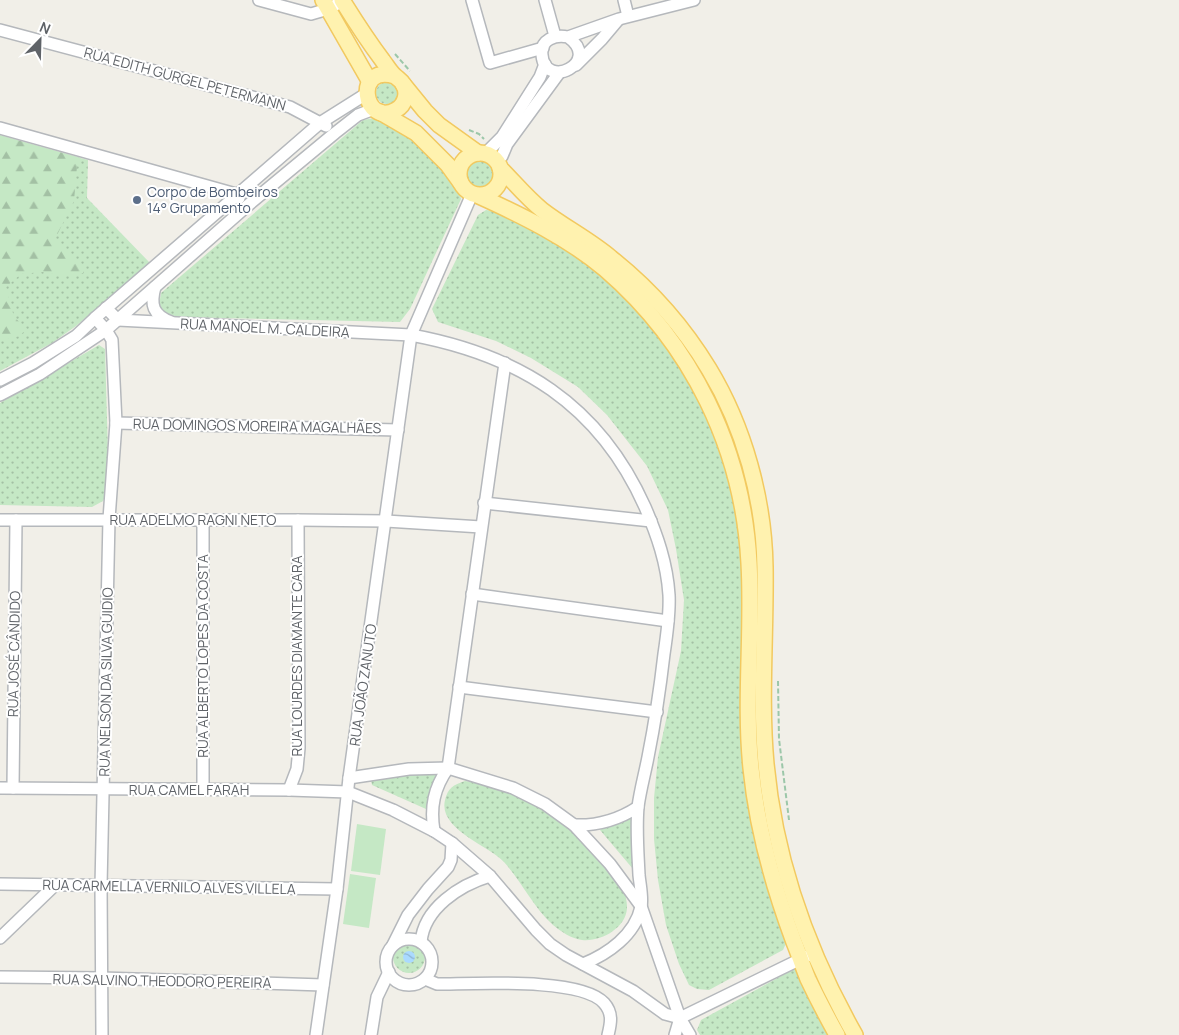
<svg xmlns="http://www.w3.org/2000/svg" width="1179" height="1035" font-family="Manrope,sans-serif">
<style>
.grass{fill:url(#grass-dots)}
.forest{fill:url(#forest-firs)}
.pitch{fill:#c5e8c5}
.water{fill:url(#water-waves)}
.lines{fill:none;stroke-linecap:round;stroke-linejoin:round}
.minor-casing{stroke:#b5b8bc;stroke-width:14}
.major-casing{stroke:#f2c960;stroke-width:18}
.path{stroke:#9cc7a9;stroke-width:2;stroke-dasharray:5 2.5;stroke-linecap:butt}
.minor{stroke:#fff;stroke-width:11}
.major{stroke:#fff2af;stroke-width:15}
.service-dot{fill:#5c6f8a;stroke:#fff;stroke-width:2}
.labels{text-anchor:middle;stroke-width:4;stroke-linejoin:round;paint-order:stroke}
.street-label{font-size:14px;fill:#5f6368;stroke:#fff}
.service-label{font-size:14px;fill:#4e5e75;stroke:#fff;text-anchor:start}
</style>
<defs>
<pattern id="grass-dots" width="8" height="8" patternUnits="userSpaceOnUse" patternTransform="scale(1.25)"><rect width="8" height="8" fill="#c5e8c5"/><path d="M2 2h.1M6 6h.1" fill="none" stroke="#a3c0a4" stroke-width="1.8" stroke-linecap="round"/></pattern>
<pattern id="forest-firs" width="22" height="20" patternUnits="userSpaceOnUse" patternTransform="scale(1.25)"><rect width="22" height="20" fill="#c5e8c5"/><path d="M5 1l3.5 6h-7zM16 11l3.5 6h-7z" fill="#a3c0a4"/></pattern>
<pattern id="water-waves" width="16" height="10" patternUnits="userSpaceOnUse" patternTransform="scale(1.25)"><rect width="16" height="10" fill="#aadaff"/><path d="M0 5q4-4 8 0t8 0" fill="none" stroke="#8eb4d2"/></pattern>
</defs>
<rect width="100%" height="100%" fill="#f1efe8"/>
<g class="grass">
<circle cx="387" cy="93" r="11"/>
<polygon points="380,117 408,132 457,183 461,199 410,309 400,322 178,317 165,313 159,305 161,293 363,120"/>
<polygon points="0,136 88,160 87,198 150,263 76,326 52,343 0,371"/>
<circle cx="481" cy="174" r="14"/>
<polygon points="486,210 505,213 552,239 598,272 639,311 676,358 706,408 742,519 743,702 788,939 783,950 709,990 697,989 689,985 679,964 666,925 658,880 654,839 654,798 658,757 681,651 684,600 676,549 668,510 647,466 607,415 578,387 531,358 496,341 438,322 432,309 478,215"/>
<polygon points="99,345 105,349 109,489 103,501 92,507 0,505 0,403"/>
<path d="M440,772C433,783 428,793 429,807L426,809L372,785L371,780L384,775Z"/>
<path d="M465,781C482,783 499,786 516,793C528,798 558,816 568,824C575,829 580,837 586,843C603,860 628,882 627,908C626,928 601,942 582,940C572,939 560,931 553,925C533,907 522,882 504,862C488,845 438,829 445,800C448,788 453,785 465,781Z"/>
<polygon points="632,816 635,817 636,868 633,869 600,830 604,827"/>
<circle cx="409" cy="957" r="16"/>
<polygon points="796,968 829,1035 700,1035 697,1030 701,1020"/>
</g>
<polygon class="forest" points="0,135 81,158 77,166 74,201 54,241 84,266 83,273 64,276 42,272 21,274 6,287 14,317 27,329 19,336 0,341"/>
<g class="pitch">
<polygon points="357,824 386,829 380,875 351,871"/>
<polygon points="350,874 376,878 369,928 343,924"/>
</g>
<circle class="water" cx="409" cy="957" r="6"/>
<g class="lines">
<defs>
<g id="minor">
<polyline points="259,0 311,14 328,9 343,1"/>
<polyline points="472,0 490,63 543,48"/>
<polyline points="545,0 555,36"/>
<polyline points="624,0 628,16"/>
<polyline points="0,30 290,107 326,126"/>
<path d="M568,37C603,62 545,91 542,55C540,40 555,34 568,37L619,19L694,0"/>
<polyline points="576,65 602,39 618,20"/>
<polyline points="0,128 236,194 239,198"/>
<polyline points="485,154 502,137 540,77 545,64"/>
<polyline points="497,162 502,156 507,144 559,73"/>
<path d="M155,287C150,305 153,315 171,322"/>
<path d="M106,308L118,320L411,335C519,355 599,404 645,507C657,535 667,563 669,595C670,614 667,634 664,654C660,689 655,722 648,757C645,773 640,791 638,807C636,830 638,853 639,875C640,885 643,898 641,907C635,935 608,954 583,964"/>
<polyline points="95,318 106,330 112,340 116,423 109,519 101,886 102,1035"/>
<polyline points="0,380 33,363 76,336 95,318 320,123 366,94"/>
<polyline points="0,395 40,374 106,330 247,206 335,133 358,115 374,109"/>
<polyline points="116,423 398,430"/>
<polyline points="484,503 651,521"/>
<polyline points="0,520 298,520 386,521 481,527"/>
<polyline points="472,594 668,621"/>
<polyline points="459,687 657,712"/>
<polyline points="349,778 409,769 448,768 513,788 545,804 574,825 610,864 641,906 680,1018 690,1035"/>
<polyline points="0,788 289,790 348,792 393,810 434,831 452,843 490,876 536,930 550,944 566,955 633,991 665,1014 680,1018"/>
<polyline points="13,788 16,520"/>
<polyline points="203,790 203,521"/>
<polyline points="289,790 297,769 299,748 298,520"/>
<path d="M574,825C598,826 618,820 638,807"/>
<path d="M434,831C430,807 434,788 448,768L505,363"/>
<polyline points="0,884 337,889"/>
<polyline points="0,938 55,885"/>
<circle cx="409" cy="962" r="23"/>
<path d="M421,942C424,908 460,885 490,876"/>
<polyline points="393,945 408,915 428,889 448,867 451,860 452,843"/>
<polyline points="0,977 102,978 323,985"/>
<path d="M425,979L437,984C473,984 581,977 604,1003C613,1013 611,1023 608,1035"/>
<polyline points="680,1018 807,956"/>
<polyline points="316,1035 337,889 349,778 411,335 472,194"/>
<polyline points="371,1035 377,997 389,972"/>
<polyline points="675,1035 680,1018"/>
</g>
<g id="major">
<polyline points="323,0 370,82"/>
<path d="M342,0C355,21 368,41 383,61C387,66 390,72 395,76C398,79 401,80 403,84C409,93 405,105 396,110C363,128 353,63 395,76"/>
<polyline points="403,84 425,111 439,125 478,153"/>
<polyline points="380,112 416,133 448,165 461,183"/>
<circle cx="480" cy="174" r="21"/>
<path d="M500,168C514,182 527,198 542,210C564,227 590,240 611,258C650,289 683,326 709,369C744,427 764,499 765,567C766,633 760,699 766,764C775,860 808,952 855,1035"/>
<path d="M479,196C523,216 568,238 605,269C692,344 743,449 749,563C753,631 744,700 751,768C757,828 773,886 794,942C799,954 803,967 808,979C817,998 827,1017 837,1035"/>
</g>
</defs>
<use href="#minor" class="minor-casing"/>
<use href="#major" class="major-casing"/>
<g class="path">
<polyline points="395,54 410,71"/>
<polyline points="469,130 479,134 484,139"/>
<polyline points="778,681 779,739 789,820"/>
</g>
<use href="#minor" class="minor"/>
<use href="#major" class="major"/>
</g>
<circle class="service-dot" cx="137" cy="200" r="5"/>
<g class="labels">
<g class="street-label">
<text transform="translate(185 79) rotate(15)" y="5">RUA EDITH GURGEL PETERMANN</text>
<text transform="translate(265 328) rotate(3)" y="5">RUA MANOEL M. CALDEIRA</text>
<text transform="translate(257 426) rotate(1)" y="5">RUA DOMINGOS MOREIRA MAGALHÃES</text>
<text x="193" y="525">RUA ADELMO RAGNI NETO</text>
<text transform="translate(14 654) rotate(-89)" y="5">RUA JOSÉ CÂNDIDO</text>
<text transform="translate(203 656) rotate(-90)" y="5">RUA ALBERTO LOPES DA COSTA</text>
<text transform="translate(297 656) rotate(-90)" y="5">RUA LOURDES DIAMANTE CARA</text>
<text transform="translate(106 682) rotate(-89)" y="5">RUA NELSON DA SILVA GUIDIO</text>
<text transform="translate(363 685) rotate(-82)" y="5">RUA JOÃO ZANUTO</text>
<text x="189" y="795">RUA CAMEL FARAH</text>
<text transform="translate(169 887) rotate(1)" y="5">RUA CARMELLA VERNILO ALVES VILLELA</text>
<text transform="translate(162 981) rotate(1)" y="5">RUA SALVINO THEODORO PEREIRA</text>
</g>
<g class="service-label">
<text x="147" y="197">Corpo de Bombeiros<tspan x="147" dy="16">14° Grupamento</tspan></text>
</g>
</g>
<g transform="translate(40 40) rotate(23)" stroke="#ffffff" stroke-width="4" paint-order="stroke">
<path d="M0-4L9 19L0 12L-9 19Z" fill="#5f6368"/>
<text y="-8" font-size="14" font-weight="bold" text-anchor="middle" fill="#5f6368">N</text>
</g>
</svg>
